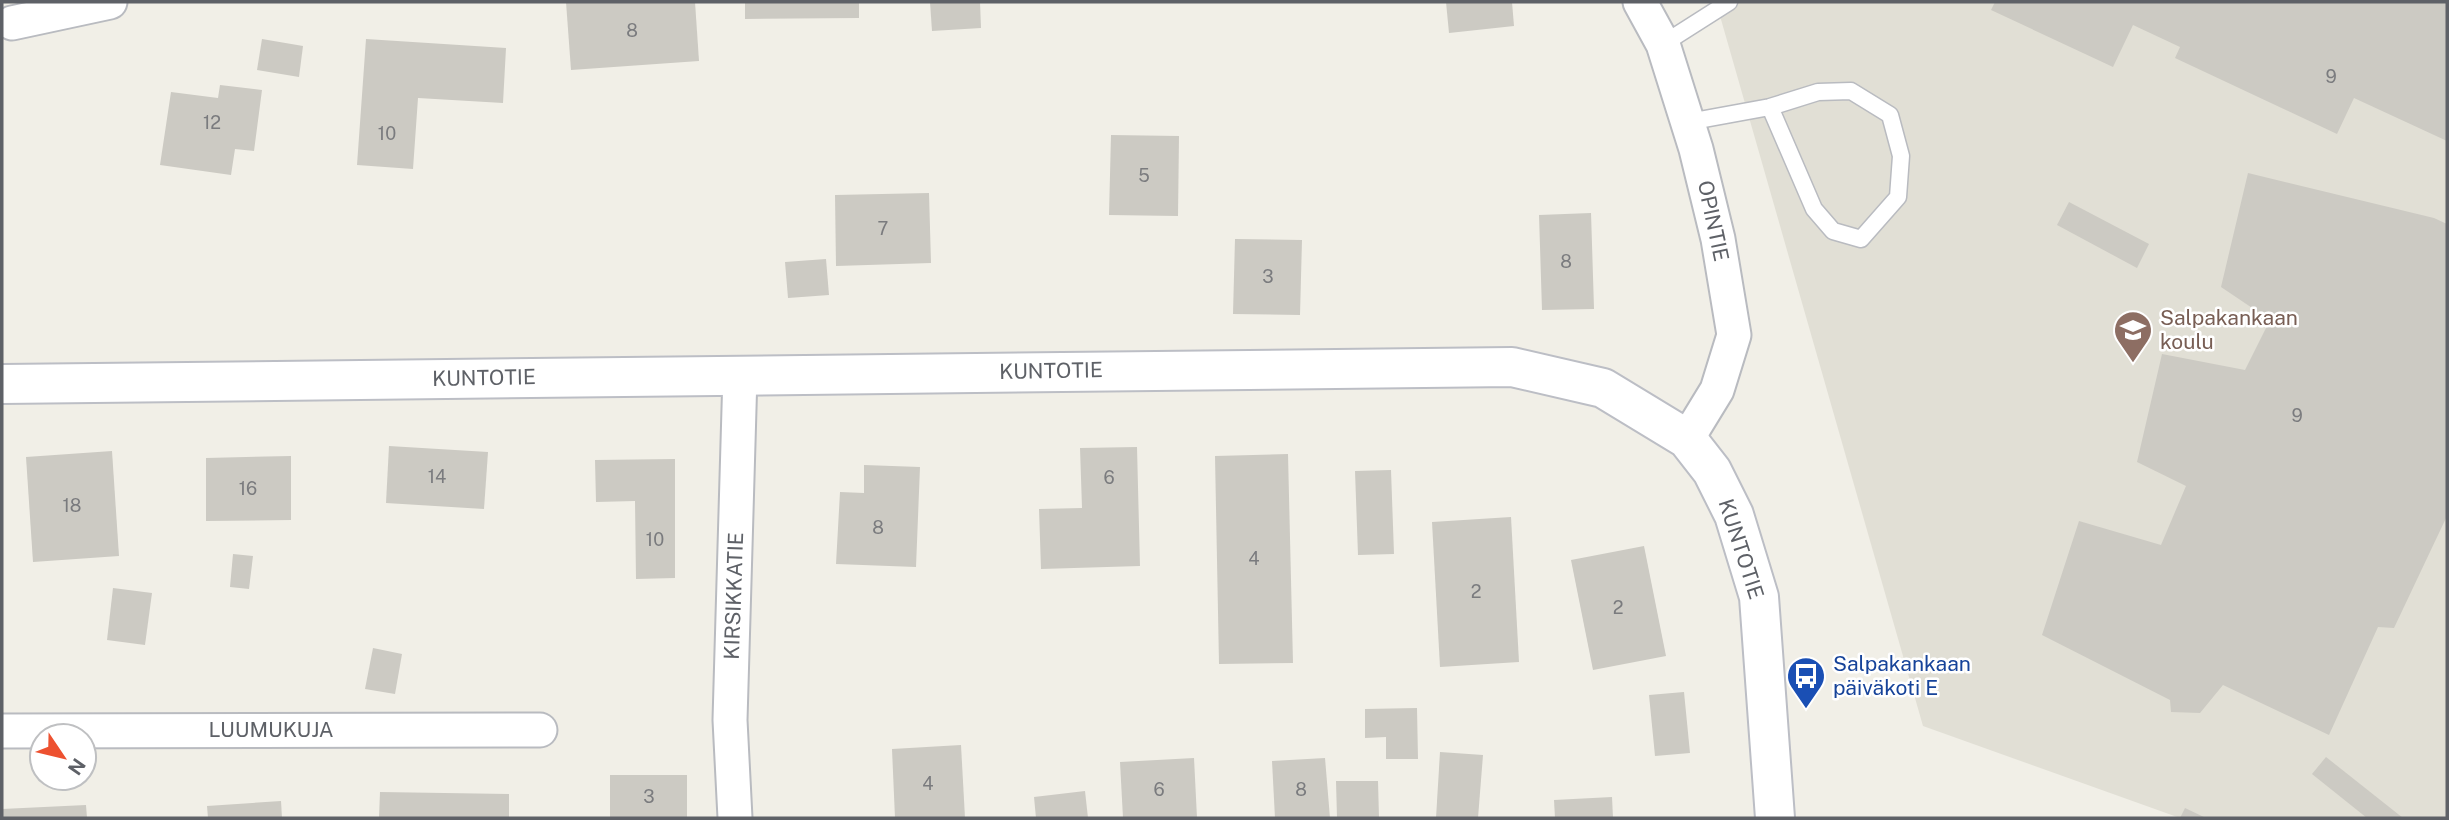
<svg xmlns="http://www.w3.org/2000/svg" width="2449" height="820" font-family="'Public Sans',sans-serif">
<style>
.education{fill:#e1dfd5}
.building{fill:#cccac3}
.lines{fill:none;stroke-linecap:round;stroke-linejoin:round}
.lane-casing{stroke:#b9bbc0;stroke-width:19}
.street-casing{stroke:#b9bbc0;stroke-width:37}
.secondary-casing{stroke:#bcbec5;stroke-width:42}
.lane{stroke:#fff;stroke-width:16}
.street{stroke:#fff;stroke-width:33}
.secondary{stroke:#fff;stroke-width:38}
.labels{text-anchor:middle;stroke-width:5;stroke-linejoin:round;paint-order:stroke}
.number-label{font-size:18px;fill:#7a7b7e}
.street-label{font-size:21px;fill:#5e6167;stroke:#fff}
.education-label{font-size:21px;fill:#785e54;stroke:#fff;text-anchor:start}
.transit-label{font-size:21px;fill:#164399;stroke:#fff;text-anchor:start}
</style>
<rect width="100%" height="100%" fill="#f1efe7"/>
<polygon class="education" points="1716,2 2447,2 2447,818 2180,818 1923,726"/>
<g class="building">
<polygon points="566,2 695,2 699,61 571,70"/>
<polygon points="745,2 859,2 859,18 745,19"/>
<polygon points="930,2 980,2 981,28 932,31"/>
<polygon points="1446,2 1512,2 1514,26 1449,33"/>
<polygon points="1995,2 2447,2 2447,141 2354,98 2337,134 2175,58 2180,47 2133,25 2113,67 1991,10"/>
<polygon points="262,39 303,46 299,77 257,70"/>
<polygon points="366,39 506,48 503,103 418,98 413,169 357,165"/>
<polygon points="220,85 262,90 254,151 235,149 231,175 160,165 171,92 218,98"/>
<polygon points="1111,135 1179,136 1178,216 1109,215"/>
<polygon points="2248,173 2434,218 2447,224 2447,516 2394,628 2378,627 2329,735 2223,685 2200,713 2171,712 2170,700 2042,635 2079,521 2161,545 2186,486 2137,462 2162,354 2245,370 2270,320 2221,287"/>
<polygon points="929,193 931,263 836,266 835,195"/>
<polygon points="2069,202 2149,244 2137,268 2057,225"/>
<polygon points="1591,213 1594,309 1542,310 1539,215"/>
<polygon points="1235,239 1302,240 1300,315 1233,314"/>
<polygon points="826,259 829,295 788,298 785,262"/>
<polygon points="389,446 488,452 484,509 386,503"/>
<polygon points="1137,447 1140,566 1041,569 1039,509 1082,508 1080,448"/>
<polygon points="112,451 119,556 33,562 26,457"/>
<polygon points="1288,454 1293,663 1219,664 1215,456"/>
<polygon points="291,456 291,520 206,521 206,458"/>
<polygon points="675,459 675,578 636,579 635,501 596,502 595,460"/>
<polygon points="864,465 920,467 916,567 836,564 840,492 864,493"/>
<polygon points="1391,470 1394,554 1358,555 1355,471"/>
<polygon points="1511,517 1519,662 1440,667 1432,522"/>
<polygon points="1644,546 1666,656 1593,670 1571,560"/>
<polygon points="233,554 253,556 249,589 230,587"/>
<polygon points="113,588 152,593 145,645 107,640"/>
<polygon points="373,648 402,654 395,694 365,689"/>
<polygon points="1684,692 1690,753 1655,756 1649,695"/>
<polygon points="1417,708 1418,759 1386,759 1386,737 1365,738 1365,709"/>
<polygon points="961,745 965,818 895,818 892,749"/>
<polygon points="1440,752 1483,755 1478,818 1436,818"/>
<polygon points="2326,757 2403,818 2367,818 2312,774"/>
<polygon points="1194,758 1197,818 1123,818 1120,762"/>
<polygon points="1325,758 1330,818 1275,818 1272,761"/>
<rect x="610" y="775" width="77" height="43"/>
<polygon points="1336,781 1378,781 1379,818 1337,818"/>
<polygon points="1085,791 1088,818 1036,818 1034,797"/>
<polygon points="380,792 509,794 509,818 379,818"/>
<polygon points="1612,797 1613,818 1555,818 1554,800"/>
<polygon points="281,801 282,818 208,818 207,806"/>
<polygon points="86,805 87,818 2,818 2,809"/>
<polygon points="2185,808 2206,818 2180,818"/>
</g>
<g class="lines">
<defs>
<g id="lane">
<polyline points="1663,44 1729,2"/>
<polyline points="1688,122 1770,107 1814,209 1833,231 1861,239 1898,197 1901,156 1890,115 1851,91 1818,92 1770,107"/>
</g>
<g id="street">
<polyline points="1640,2 1663,44 1696,149 1718,239 1734,335 1717,390 1687,439"/>
<polyline points="12,23 110,2"/>
<polyline points="2,731 540,730"/>
<polyline points="735,818 730,720 740,374"/>
</g>
<polyline id="secondary" points="2,384 1512,367 1603,388 1687,439 1712,471 1734,515 1759,597 1775,818"/>
</defs>
<use href="#lane" class="lane-casing"/>
<use href="#street" class="street-casing"/>
<use href="#secondary" class="secondary-casing"/>
<use href="#lane" class="lane"/>
<use href="#street" class="street"/>
<use href="#secondary" class="secondary"/>
</g>
<defs>
<symbol id="school-pin" viewBox="-11 -11 22 30"><path d="M0 17L-7.5 6A9.5 9.5 0 1 1 7.5 6Z" fill="#8d6e63" stroke="#fff"/><path d="M0-5L7-2L0 1L-7-2ZM-4 1L0 2.5L4 1V4Q0 6-4 4Z" fill="#fff"/></symbol>
<symbol id="bus-pin" viewBox="-11 -11 22 30"><path d="M0 17L-7.5 6A9.5 9.5 0 1 1 7.5 6Z" fill="#1a4fb4" stroke="#fff"/><path d="M-5-6H5V4H4V6H2V4H-2V6H-4V4H-5ZM-3.5-4V0h7V-4ZM-3.5 1.2v1.5H-2V1.2ZM2 1.2v1.5H3.5V1.2Z" fill="#fff"/></symbol>
</defs>
<g fill-rule="evenodd">
<use href="#school-pin" x="2111" y="308" width="44" height="60"/>
<use href="#bus-pin" x="1784" y="654" width="44" height="60"/>
</g>
<g class="labels">
<g class="number-label">
<text x="632" y="37">8</text>
<text x="2331" y="83">9</text>
<text x="212" y="129">12</text>
<text x="387" y="140">10</text>
<text x="1144" y="182">5</text>
<text x="883" y="235">7</text>
<text x="1566" y="268">8</text>
<text x="1268" y="283">3</text>
<text x="2297" y="422">9</text>
<text x="437" y="483">14</text>
<text x="1109" y="484">6</text>
<text x="248" y="495">16</text>
<text x="72" y="512">18</text>
<text x="878" y="534">8</text>
<text x="655" y="546">10</text>
<text x="1254" y="565">4</text>
<text x="1476" y="598">2</text>
<text x="1618" y="614">2</text>
<text x="928" y="790">4</text>
<text x="1159" y="796">6</text>
<text x="1301" y="796">8</text>
<text x="649" y="803">3</text>
</g>
<g class="street-label">
<text transform="translate(1713 221) rotate(78)" y="7">OPINTIE</text>
<text transform="translate(1051 371) rotate(-1)" y="7">KUNTOTIE</text>
<text transform="translate(484 378) rotate(-1)" y="7">KUNTOTIE</text>
<text transform="translate(1741 549) rotate(72)" y="7">KUNTOTIE</text>
<text transform="translate(734 596) rotate(-88)" y="7">KIRSIKKATIE</text>
<text x="271" y="737">LUUMUKUJA</text>
</g>
<g class="education-label">
<text x="2160" y="325">Salpakankaan<tspan x="2160" dy="24">koulu</tspan></text>
</g>
<g class="transit-label">
<text x="1833" y="671">Salpakankaan<tspan x="1833" dy="24">päiväkoti E</tspan></text>
</g>
</g>
<rect width="2449" height="820" fill="none" stroke="#5e6167" stroke-width="7"/>
<g transform="translate(63 757) rotate(125)"><circle r="33" fill="#ffffff" stroke="#bfc0c2" stroke-width="2"/>
<path d="M0-5L12 26L0 18L-12 26Z" fill="#ed5130"/>
<text y="-10" font-size="19" font-weight="bold" text-anchor="middle" fill="#5e6167">N</text>
</g>
</svg>
